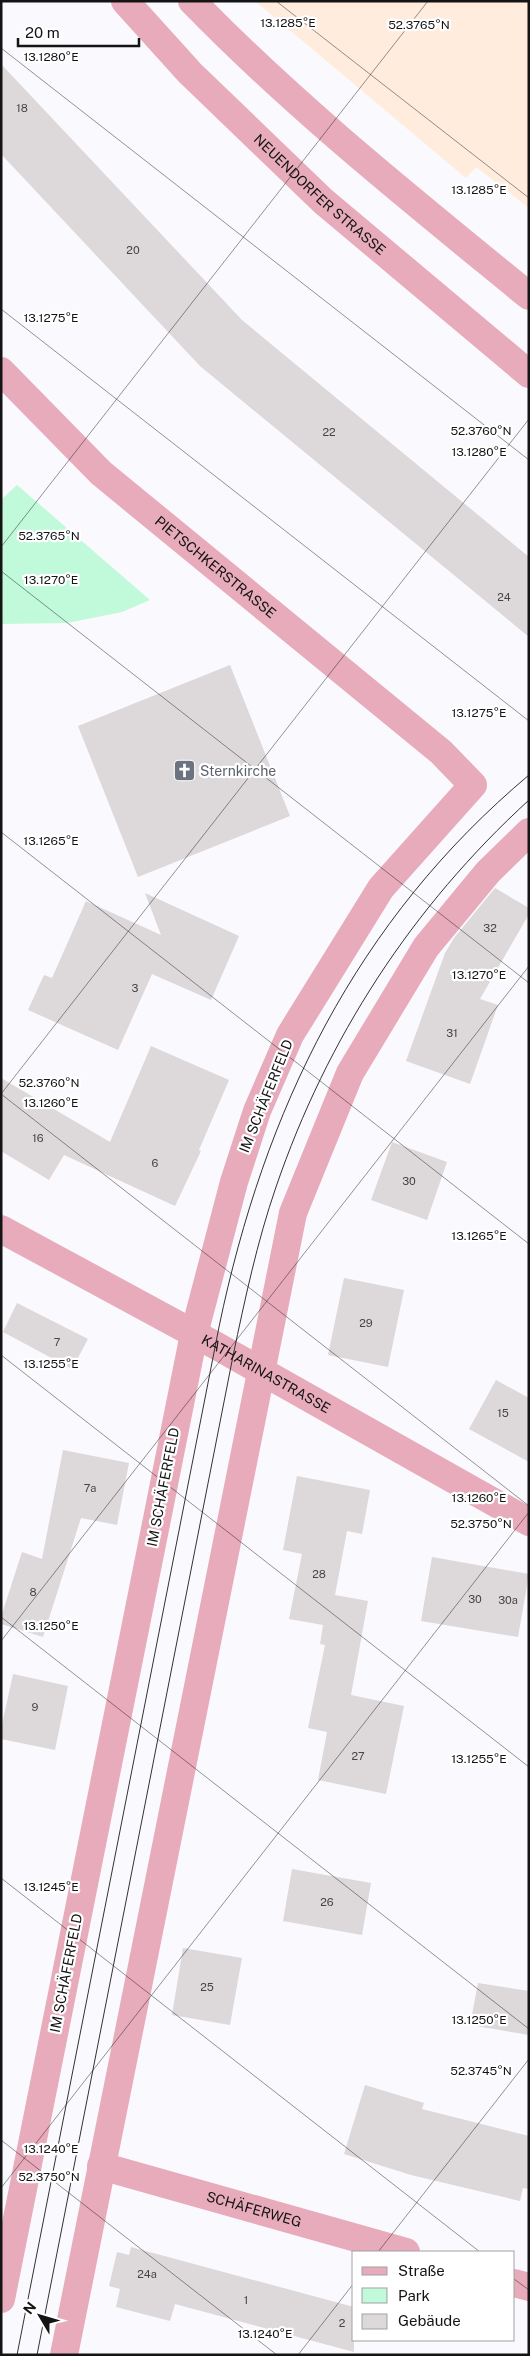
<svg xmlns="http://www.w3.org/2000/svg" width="530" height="2356" font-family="'Public Sans',sans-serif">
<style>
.commercial{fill:#ffecdc}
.green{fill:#c1fada}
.building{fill:#ddd8da}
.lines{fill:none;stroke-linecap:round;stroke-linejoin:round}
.minor{stroke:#e7abbb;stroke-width:28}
.tram{stroke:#323234;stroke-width:1}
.ticks{fill:none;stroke:#141415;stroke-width:1;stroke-opacity:0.45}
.labels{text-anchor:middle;stroke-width:4.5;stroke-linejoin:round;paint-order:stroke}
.number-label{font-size:11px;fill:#464546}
.street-label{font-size:14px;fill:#141415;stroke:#fff}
.worship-label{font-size:14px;fill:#5b616d;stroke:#fff;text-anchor:start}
.ticks-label{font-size:12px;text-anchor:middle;fill:#141415;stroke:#fff;stroke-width:4.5;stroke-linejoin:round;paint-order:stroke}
</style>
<rect width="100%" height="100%" fill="#faf9fd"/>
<polygon class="commercial" points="255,1 529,1 529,208 476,167 466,178"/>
<polygon class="green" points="17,485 150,600 122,612 67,623 3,624 1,627 1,500"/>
<g class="building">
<polygon points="1,64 242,320 529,557 529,637 200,366 1,154"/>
<polygon points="230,665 290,816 138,877 78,726"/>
<polygon points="495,888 529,908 529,914 480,999 498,1005 470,1084 406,1061 445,953 454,938"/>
<polygon points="145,893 239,936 211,1000 152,974 118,1050 28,1010 44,975 52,978 86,901 161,935"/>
<polygon points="151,1046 229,1080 199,1150 201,1151 175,1206 64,1155 49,1180 1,1151 1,1078 110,1142"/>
<polygon points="392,1142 447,1162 427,1220 371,1200"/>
<polygon points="344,1278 404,1290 388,1367 328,1355"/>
<polygon points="17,1303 88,1339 72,1369 3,1332"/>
<polygon points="496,1380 529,1398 529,1462 469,1429"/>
<polygon points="63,1450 129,1463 117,1525 81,1518 43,1637 1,1624 1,1617 22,1552 42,1559"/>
<polygon points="297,1476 370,1490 362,1534 347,1531 335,1595 368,1601 351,1695 404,1706 386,1794 318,1780 327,1732 308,1728 325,1645 320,1644 323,1625 289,1619 302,1554 283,1550"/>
<polygon points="432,1557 529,1574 518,1637 421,1621"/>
<polygon points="13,1674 68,1686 55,1750 1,1739 1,1729"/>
<polygon points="292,1869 371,1883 362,1935 283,1921"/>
<polygon points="183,1948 242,1958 230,2025 172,2015"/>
<polygon points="478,1983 529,1991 529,2035 470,2025"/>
<polygon points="365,2085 424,2103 422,2109 529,2136 529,2189 523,2188 520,2201 411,2175 344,2154"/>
<polygon points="131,2247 354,2307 354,2352 175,2304 170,2321 116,2307 120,2289 109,2286 117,2252 129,2255"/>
</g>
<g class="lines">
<g class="minor">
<path id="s1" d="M125,1L190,73L323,201L529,374"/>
<path d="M192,1C297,109 413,201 529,296"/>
<path id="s2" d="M1,371L101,473L441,752L473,785L381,888L290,1035L257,1111L234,1182L194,1334L1,2299"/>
<path id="s3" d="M1,1229L215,1345L529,1522"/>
<path id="s4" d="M101,2166L406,2252"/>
<polyline points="514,2283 529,2287"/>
<polyline points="64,2355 293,1213 350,1073 426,947 488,872 529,832"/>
</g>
<g class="tram">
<path d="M17,2355L219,1327C264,1110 356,920 529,775"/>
<path d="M37,2355L233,1356C245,1299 257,1242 276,1187C327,1038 412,907 529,800"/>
</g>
</g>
<path class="ticks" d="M276,1L529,198M1,48L529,460M1,309L529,721M1,547L428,1M1,571L529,983M1,832L529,1244M1,1094L529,1506M1,1094L529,419M1,1355L529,1767M1,1617L529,2029M1,1641L529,966M1,1878L480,2252M1,2140L277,2355M1,2188L529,1512M378,2252L529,2059M514,2279L529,2290M298,2355L354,2283"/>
<defs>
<symbol id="church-square" viewBox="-11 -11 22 22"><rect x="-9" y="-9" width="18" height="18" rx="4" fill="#6b7280" stroke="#fff"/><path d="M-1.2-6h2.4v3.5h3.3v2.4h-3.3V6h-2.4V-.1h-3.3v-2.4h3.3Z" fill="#fff"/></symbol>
</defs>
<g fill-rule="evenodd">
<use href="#church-square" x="172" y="758" width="25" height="25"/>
</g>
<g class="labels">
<g class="number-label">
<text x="22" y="112">18</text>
<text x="133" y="254">20</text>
<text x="329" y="436">22</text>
<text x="504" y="601">24</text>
<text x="490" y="932">32</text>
<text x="135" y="992">3</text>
<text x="452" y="1037">31</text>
<text x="38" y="1142">16</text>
<text x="155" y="1167">6</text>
<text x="409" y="1185">30</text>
<text x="366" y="1327">29</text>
<text x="57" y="1346">7</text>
<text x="503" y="1417">15</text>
<text x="90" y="1492">7a</text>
<text x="319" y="1578">28</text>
<text x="33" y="1596">8</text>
<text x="475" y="1603">30</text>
<text x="508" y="1604">30a</text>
<text x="35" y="1711">9</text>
<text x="358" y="1760">27</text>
<text x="327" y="1906">26</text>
<text x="207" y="1991">25</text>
<text x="147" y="2278">24a</text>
<text x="246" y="2304">1</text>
<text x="342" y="2327">2</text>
</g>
<g class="street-label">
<text dy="5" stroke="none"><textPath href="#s1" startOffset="275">NEUENDORFER STRASSE</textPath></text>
<text dy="5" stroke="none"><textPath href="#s2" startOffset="291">PIETSCHKERSTRASSE</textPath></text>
<text transform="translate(266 1096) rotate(-68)" y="5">IM SCHÄFERFELD</text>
<text dy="5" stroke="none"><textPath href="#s3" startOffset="302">KATHARINASTRASSE</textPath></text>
<text transform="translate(163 1487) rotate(-79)" y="5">IM SCHÄFERFELD</text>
<text transform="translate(66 1973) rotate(-79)" y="5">IM SCHÄFERFELD</text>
<text dy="5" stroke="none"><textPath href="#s4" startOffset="159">SCHÄFERWEG</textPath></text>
</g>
<g class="worship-label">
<text x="200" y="776">Sternkirche</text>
</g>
</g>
<g class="ticks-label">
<text x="288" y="27">13.1285°E</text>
<text x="419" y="29">52.3765°N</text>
<text x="51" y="61">13.1280°E</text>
<text x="479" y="194">13.1285°E</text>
<text x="51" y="322">13.1275°E</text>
<text x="481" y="435">52.3760°N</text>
<text x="479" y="456">13.1280°E</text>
<text x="49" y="540">52.3765°N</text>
<text x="51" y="584">13.1270°E</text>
<text x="479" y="717">13.1275°E</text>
<text x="51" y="845">13.1265°E</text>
<text x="479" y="979">13.1270°E</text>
<text x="49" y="1087">52.3760°N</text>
<text x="51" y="1107">13.1260°E</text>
<text x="479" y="1240">13.1265°E</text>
<text x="51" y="1368">13.1255°E</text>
<text x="479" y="1502">13.1260°E</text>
<text x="481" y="1528">52.3750°N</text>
<text x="51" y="1630">13.1250°E</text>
<text x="479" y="1763">13.1255°E</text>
<text x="51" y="1891">13.1245°E</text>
<text x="479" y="2024">13.1250°E</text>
<text x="481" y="2075">52.3745°N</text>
<text x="51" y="2153">13.1240°E</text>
<text x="49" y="2181">52.3750°N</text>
<text x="265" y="2338">13.1240°E</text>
</g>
<rect width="530" height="2356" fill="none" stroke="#141415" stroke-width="5"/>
<rect x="352" y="2251" width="162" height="90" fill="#ffffff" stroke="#a1a1a1"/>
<rect x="362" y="2267" width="25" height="8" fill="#e7abbb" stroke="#a1a1a1"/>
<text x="398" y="2276" font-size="15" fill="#141415">Straße</text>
<rect x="362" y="2288" width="25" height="15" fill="#c1fada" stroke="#a1a1a1"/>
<text x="398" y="2301" font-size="15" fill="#141415">Park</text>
<rect x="362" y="2314" width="25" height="15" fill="#ddd8da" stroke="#a1a1a1"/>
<text x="398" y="2326" font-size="15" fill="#141415">Gebäude</text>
<g transform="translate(40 2316) rotate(308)" stroke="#ffffff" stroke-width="4" paint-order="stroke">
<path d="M0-4L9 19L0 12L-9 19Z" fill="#141415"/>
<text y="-8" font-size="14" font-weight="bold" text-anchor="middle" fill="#141415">N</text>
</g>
<path d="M18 38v8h121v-8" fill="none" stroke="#141415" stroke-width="2.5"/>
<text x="25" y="38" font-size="15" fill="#141415" stroke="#ffffff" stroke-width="4" paint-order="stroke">20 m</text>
</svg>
